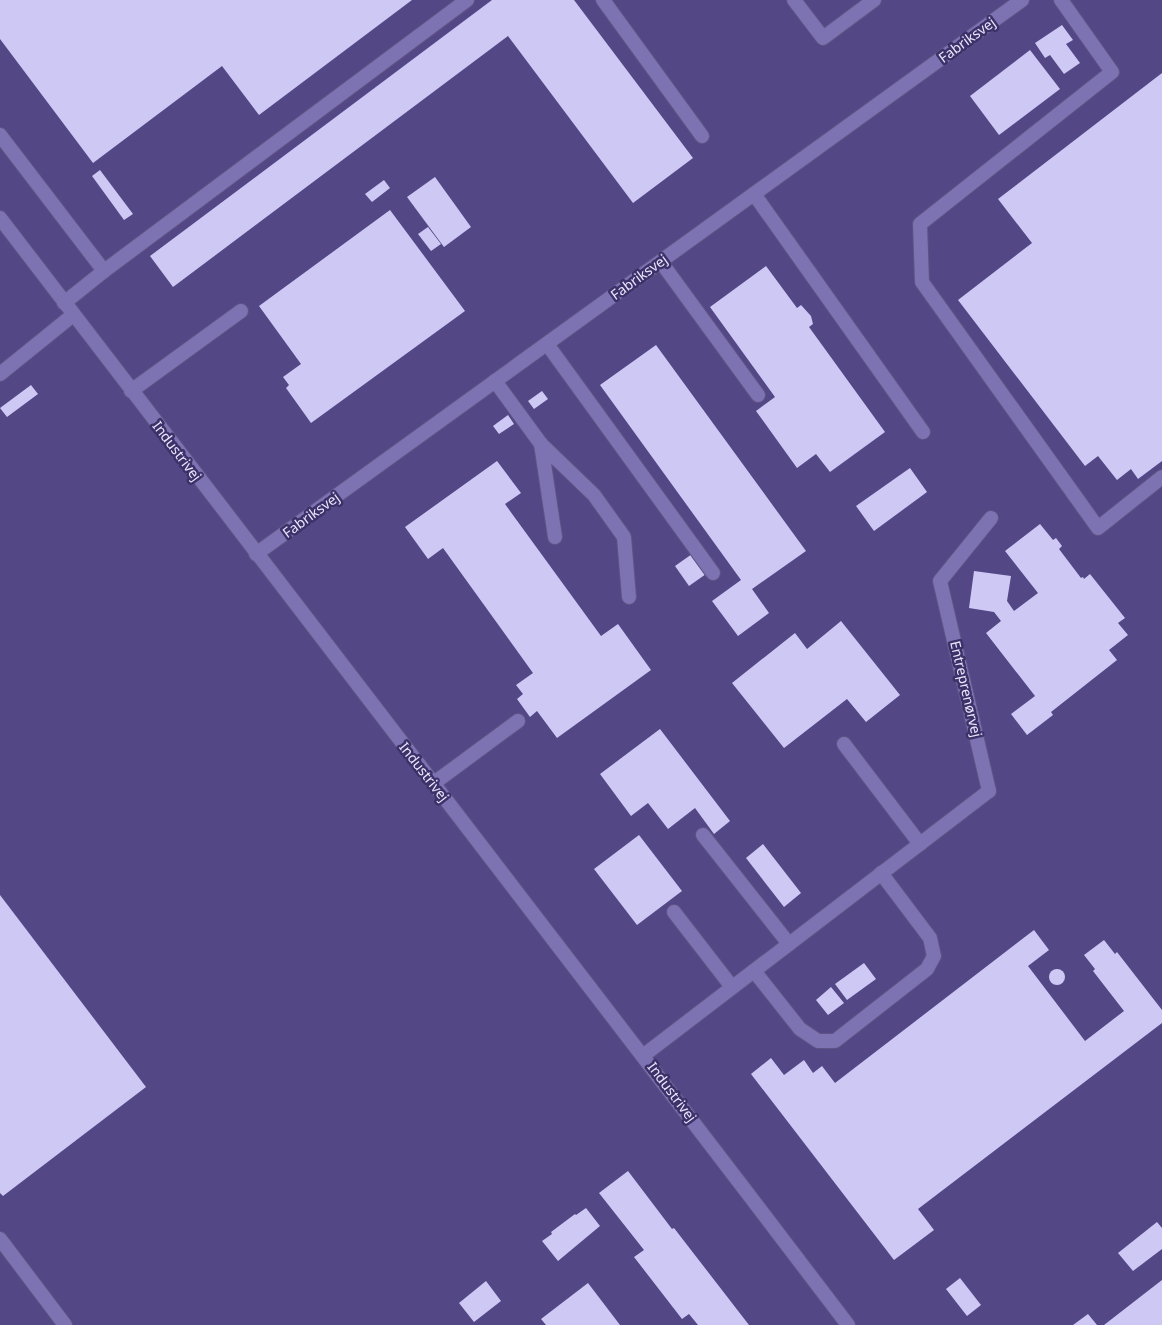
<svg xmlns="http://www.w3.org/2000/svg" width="1162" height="1325" font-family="'Noto Sans',sans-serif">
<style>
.built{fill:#534786}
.building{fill:#cec9f4}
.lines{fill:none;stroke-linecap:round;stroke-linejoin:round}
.service-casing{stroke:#5f5483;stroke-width:16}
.minor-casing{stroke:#5f5483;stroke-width:16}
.service{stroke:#7d73b2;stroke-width:14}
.minor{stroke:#7d73b2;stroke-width:14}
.labels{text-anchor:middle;stroke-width:5;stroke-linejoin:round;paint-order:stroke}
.street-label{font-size:14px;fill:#e9e7fc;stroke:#3d316a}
</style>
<rect width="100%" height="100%" fill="#473c76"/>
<rect class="built" x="0" y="0" width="1162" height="1325"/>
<g class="building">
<polygon points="0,0 412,0 259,115 222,66 93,163 0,39"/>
<polygon points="492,0 574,0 693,158 633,203 508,36 173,287 150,256"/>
<polygon points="1062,25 1073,40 1066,44 1080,63 1064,74 1050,55 1045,58 1035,43"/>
<polygon points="1030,50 1060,89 999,135 970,96"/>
<polygon points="1162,73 1162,461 1138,479 1131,469 1117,480 1098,456 1085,466 958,300 1032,243 998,199"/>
<polygon points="100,170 133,214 124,220 92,176"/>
<polygon points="435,177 471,227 444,247 407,197"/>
<polygon points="384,180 390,188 372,202 365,194"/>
<polygon points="390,210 465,311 311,423 286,388 289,385 283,377 301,364 259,306"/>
<polygon points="428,227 441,244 431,251 418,234"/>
<polygon points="766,266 797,308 801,305 811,316 813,324 809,327 885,432 830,472 816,454 797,468 756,411 775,397 710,307"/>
<polygon points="656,345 806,551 752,589 769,613 738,636 712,601 741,580 600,385"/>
<polygon points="31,385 38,394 7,417 0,408"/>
<polygon points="542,391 548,399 534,409 528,401"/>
<polygon points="508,415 514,424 499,434 493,426"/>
<polygon points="497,461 521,493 505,504 601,636 618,624 651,670 557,738 537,711 530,717 517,699 523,694 516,685 533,673 443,548 428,559 405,527"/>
<polygon points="910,468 927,492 874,531 856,506"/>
<polygon points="1040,524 1053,540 1056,538 1062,546 1059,549 1081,578 1083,577 1084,579 1090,574 1125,618 1118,623 1128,635 1109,650 1117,660 1051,712 1053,715 1027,735 1011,714 1035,696 986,633 1001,621 994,612 969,608 974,571 1011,576 1007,601 1014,611 1038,593 1005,551"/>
<polygon points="692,554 706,574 689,586 675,566"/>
<polygon points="841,621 900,695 866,722 847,699 784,748 732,683 795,633 807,649"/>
<polygon points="660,729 730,821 714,834 695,808 668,829 648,803 631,816 600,774"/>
<polygon points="639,835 682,891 637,925 594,869"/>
<polygon points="763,844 801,893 784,907 746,858"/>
<polygon points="0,895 146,1087 3,1196 0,1193"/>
<polygon points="1034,930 1049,950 1028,966 1085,1041 1124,1011 1093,971 1095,969 1084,955 1104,940 1115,954 1117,952 1162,1010 1162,1023 918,1209 934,1230 894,1260 751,1074 771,1058 784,1075 804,1060 813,1073 822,1066 835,1083"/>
<polygon points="864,963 876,979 847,1000 835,984"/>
<circle cx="1057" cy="977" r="8"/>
<polygon points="831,987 844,1003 828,1015 816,1000"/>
<polygon points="628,1171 672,1229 674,1228 749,1325 698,1325 689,1314 682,1319 634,1257 644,1250 599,1193"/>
<polygon points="586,1208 600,1226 558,1261 542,1241 552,1234 551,1232 575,1214 576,1215"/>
<polygon points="1157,1222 1162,1228 1162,1249 1133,1271 1118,1253"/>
<polygon points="960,1278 981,1305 967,1316 946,1289"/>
<polygon points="1162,1280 1162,1325 1104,1325"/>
<polygon points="486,1281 501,1301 474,1322 459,1303"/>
<polygon points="588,1283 620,1325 546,1325 541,1319"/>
<polygon points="1088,1314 1097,1325 1073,1325"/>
</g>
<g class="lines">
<defs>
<g id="service">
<polyline points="603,0 702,136"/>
<polyline points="794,0 823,38 874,0"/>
<polyline points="1061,0 1112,72 920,224 922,282 1098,528 1162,477"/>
<polyline points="0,135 104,271 64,303"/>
<polyline points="754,194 923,432"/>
<polyline points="661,262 758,395"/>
<polyline points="104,271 467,0"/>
<polyline points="547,344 713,573"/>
<polyline points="0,374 73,315"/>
<polyline points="495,381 541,444"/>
<polyline points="131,391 241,311"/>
<polyline points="555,537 541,444 594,495 624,537 629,597"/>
<polyline points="844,744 920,844"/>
<polyline points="434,783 518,721"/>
<polyline points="989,791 940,581 991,518"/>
<polyline points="703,835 789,944"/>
<polyline points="674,912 732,987"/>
<polyline points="754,971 800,1029 818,1041 835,1041 927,969 934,956 930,938 881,873"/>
<polyline points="0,1239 65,1325"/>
</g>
<g id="minor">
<path d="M0,218C281,589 567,955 848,1325"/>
<polyline points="256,554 1022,0"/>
<polyline points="644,1055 989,791"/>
</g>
</defs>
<use href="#service" class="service-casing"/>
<use href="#minor" class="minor-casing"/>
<use href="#service" class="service"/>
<use href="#minor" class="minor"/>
</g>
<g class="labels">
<g class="street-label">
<text transform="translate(967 40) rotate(-36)" y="5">Fabriksvej</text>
<text transform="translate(639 277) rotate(-36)" y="5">Fabriksvej</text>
<text transform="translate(177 451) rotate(53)" y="5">Industrivej</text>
<text transform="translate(311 515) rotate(-36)" y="5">Fabriksvej</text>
<text transform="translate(966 689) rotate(77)" y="5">Entreprenørvej</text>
<text transform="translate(424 772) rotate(52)" y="5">Industrivej</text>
<text transform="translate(672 1092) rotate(53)" y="5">Industrivej</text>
</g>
</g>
</svg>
